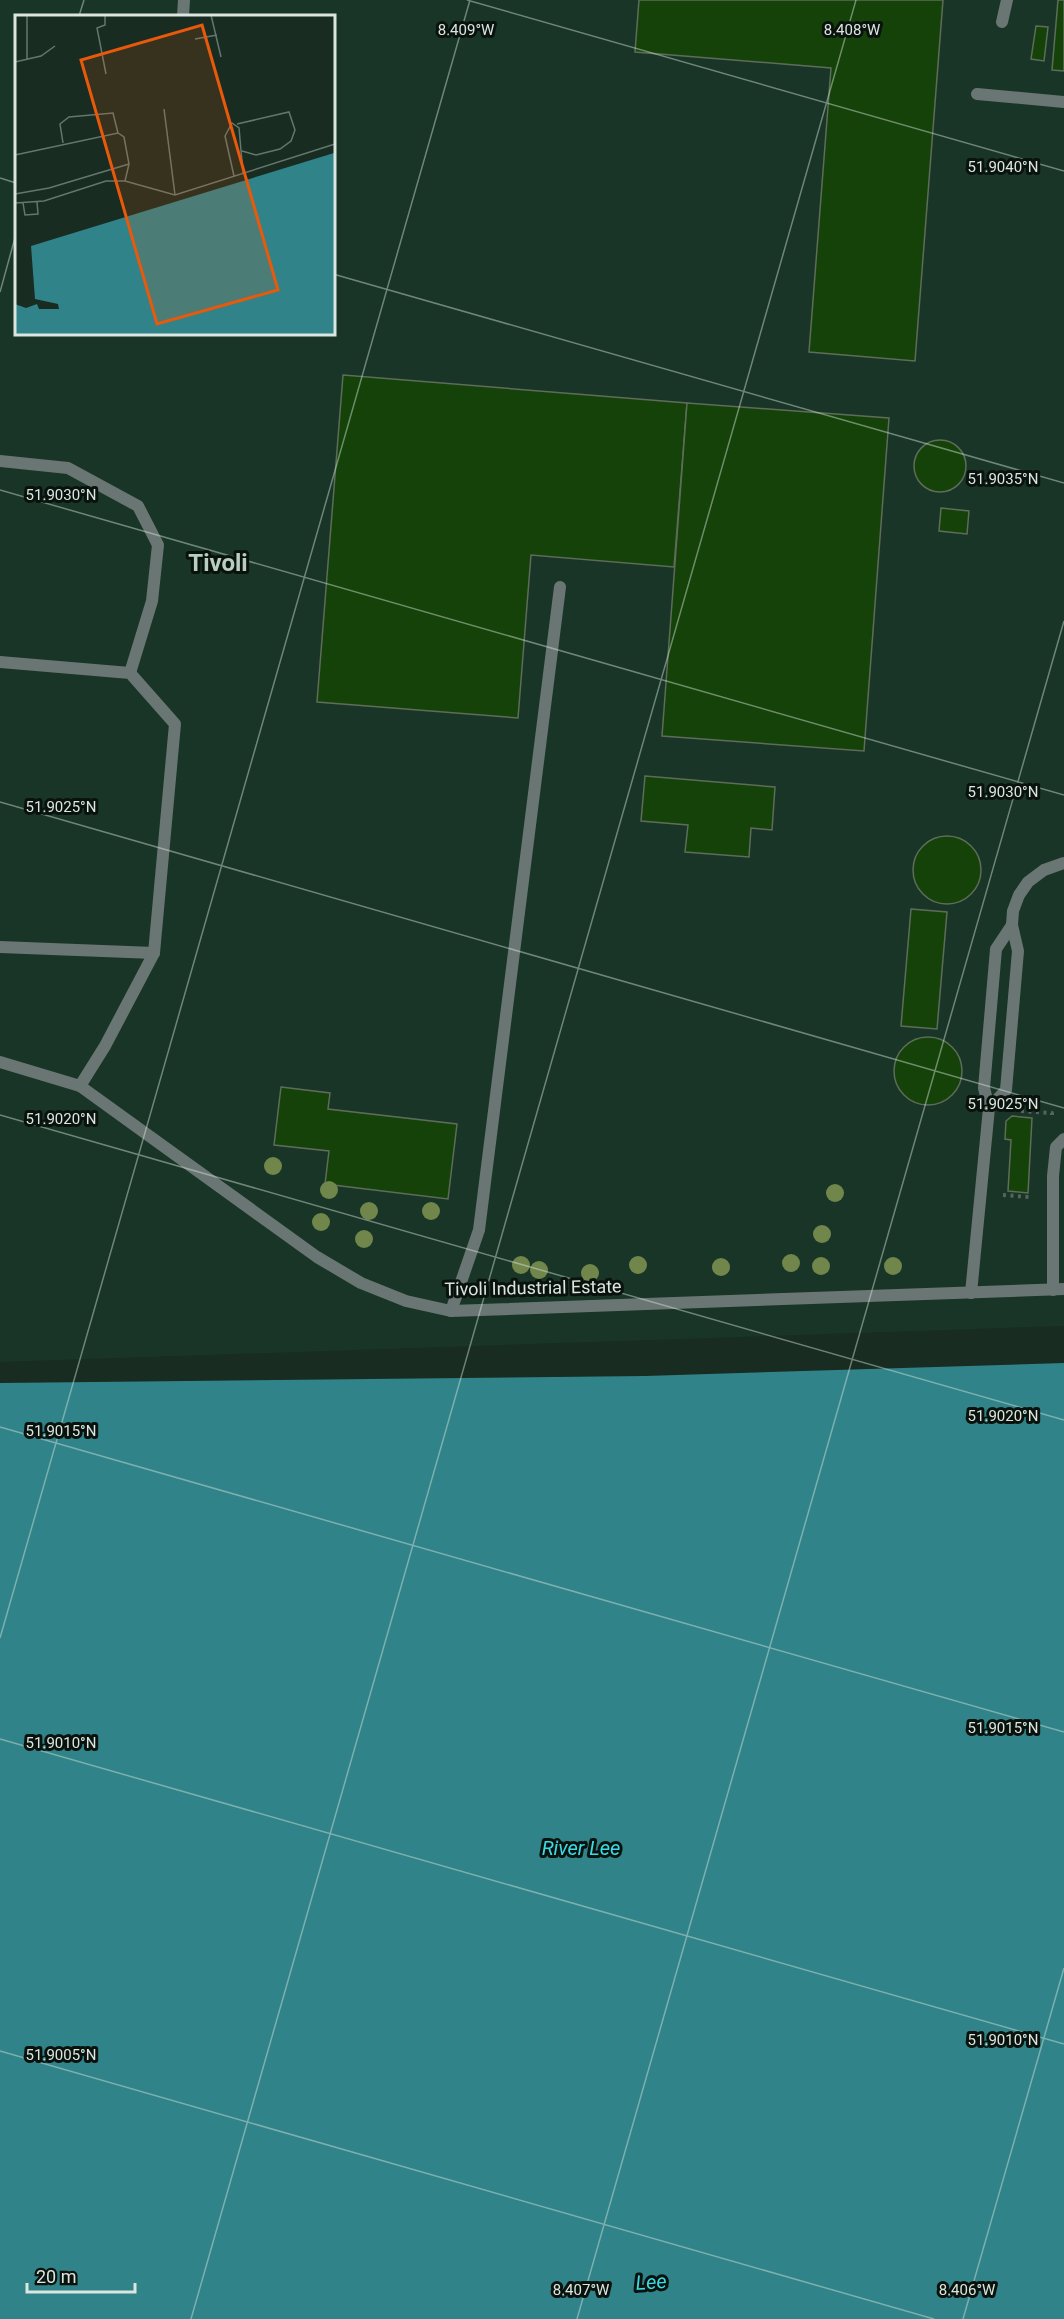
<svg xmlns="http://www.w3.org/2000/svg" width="1064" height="2319" font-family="Roboto,sans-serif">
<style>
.built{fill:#193527;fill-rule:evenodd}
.water{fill:#308388}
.building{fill:#154209;stroke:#5e6c5a;stroke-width:1.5}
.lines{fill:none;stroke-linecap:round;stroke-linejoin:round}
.path{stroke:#53655c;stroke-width:4;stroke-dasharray:3 4.5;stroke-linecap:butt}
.lane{stroke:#6a7673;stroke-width:12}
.tree{fill:#71864b}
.ticks{fill:none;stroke:#dae6df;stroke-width:1.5;stroke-opacity:0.45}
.labels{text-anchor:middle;stroke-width:6;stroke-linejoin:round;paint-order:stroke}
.street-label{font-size:18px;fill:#dae6df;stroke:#0a120d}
.water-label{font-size:20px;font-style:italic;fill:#39dce6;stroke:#0a120d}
.district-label{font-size:24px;font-weight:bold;fill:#b7cfc1;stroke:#0a120d}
.inset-road{fill:none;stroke:#66766e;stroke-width:1.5}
.view{fill:#e8590c;fill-opacity:0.15;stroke:#e8590c;stroke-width:3}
.inset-edge{fill:none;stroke:#dae6df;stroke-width:3}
.ticks-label{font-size:15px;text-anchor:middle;fill:#dae6df;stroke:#0a120d;stroke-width:6;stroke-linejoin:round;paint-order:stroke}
</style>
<rect width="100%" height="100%" fill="#182c22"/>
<path class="built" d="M0,0H1064V1326L0,1362ZM16,16H333V333H16Z"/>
<polygon class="water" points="1064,1363 1064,2319 0,2319 0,1383 645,1376"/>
<g class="building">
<polygon points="639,0 943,0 915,361 809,352 831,68 635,52"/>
<polygon points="1058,0 1064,0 1064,71 1052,70"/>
<polygon points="1036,26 1048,27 1044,61 1031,59"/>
<polygon points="343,375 687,403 674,567 531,555 518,718 317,702"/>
<polygon points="687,403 889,418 864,751 662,736"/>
<circle cx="940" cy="466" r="26"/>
<polygon points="941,508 969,511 967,534 939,531"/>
<polygon points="645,776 775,787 772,830 751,828 749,857 685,852 688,825 641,821"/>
<circle cx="947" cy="870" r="34"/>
<polygon points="911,909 947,912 937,1029 901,1026"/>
<circle cx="928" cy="1071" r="34"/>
<polygon points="281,1087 330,1093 328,1109 457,1124 448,1199 325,1184 329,1151 274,1145"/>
<polygon points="1012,1116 1032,1118 1028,1193 1008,1191 1011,1140 1005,1139 1006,1121"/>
</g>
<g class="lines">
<g class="path">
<polyline points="1021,1111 1052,1113 1052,1117"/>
<polyline points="1003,1195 1029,1197"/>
</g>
<g class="lane">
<polyline points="183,16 184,0"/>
<polyline points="1002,22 1007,0"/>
<polyline points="977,94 1064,102"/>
<polyline points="0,461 68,468 138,506 158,545 152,601 130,673"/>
<polyline points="0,662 130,673 175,724 154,953 105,1046 80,1086"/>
<polyline points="0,947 154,953"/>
<polyline points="0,1062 80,1086 317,1257 361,1283 406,1301 451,1311 1064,1289"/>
<polyline points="989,1108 1006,1090 1018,951 1012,925"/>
<polyline points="1053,1290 1053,1176 1056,1147 1064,1139"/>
<polyline points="971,1293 989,1108 984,1088 996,949 1012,925 1013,911 1019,895 1028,882 1044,870 1064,863"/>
<polyline points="451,1311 479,1230 560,587"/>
</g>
</g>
<g class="tree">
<circle cx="273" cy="1166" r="9"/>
<circle cx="329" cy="1190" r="9"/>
<circle cx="835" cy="1193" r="9"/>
<circle cx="369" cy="1211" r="9"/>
<circle cx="431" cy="1211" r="9"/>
<circle cx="321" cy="1222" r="9"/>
<circle cx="822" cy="1234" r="9"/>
<circle cx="364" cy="1239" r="9"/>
<circle cx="791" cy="1263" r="9"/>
<circle cx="521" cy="1265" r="9"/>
<circle cx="638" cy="1265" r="9"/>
<circle cx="821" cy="1266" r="9"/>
<circle cx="893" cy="1266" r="9"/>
<circle cx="721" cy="1267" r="9"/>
<circle cx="539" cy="1270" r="9"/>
<circle cx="590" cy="1273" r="9"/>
</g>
<path class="ticks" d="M467,0L1064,171M79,16L84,0M0,178L16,183M333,274L1064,483M0,292L16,234M0,490L1064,795M0,802L1064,1108M0,1115L1064,1420M0,1427L1064,1732M0,1638L470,0M0,1739L1064,2044M0,2051L934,2319M191,2319L856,0M577,2319L1064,621M963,2319L1064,1968"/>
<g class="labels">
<g class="street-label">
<text transform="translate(533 1288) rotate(-1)" y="6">Tivoli Industrial Estate</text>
</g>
<g class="water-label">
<text x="581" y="1855">River Lee</text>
<text transform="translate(651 2282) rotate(-4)" y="7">Lee</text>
</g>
<g class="district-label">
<text x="218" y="571">Tivoli</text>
</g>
</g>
<g transform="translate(15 15)">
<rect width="320" height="320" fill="#182c22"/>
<path d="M319,138V319H0V289L11,293L22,289L24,294H44L43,289L20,284L16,231Z" fill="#308388"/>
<path class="inset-road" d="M12,0V44M90,0V10L82,13L91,59M196,0L206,42M180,24L202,20M0,47L26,41L40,31M149,94L160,180M222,109L274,97L280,115L276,126L265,134L241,140L227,136M48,128L45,109L54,102L98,98L103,118M0,140L103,118L109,122L114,149L110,166M219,161L210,121L217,108L224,113L228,158M0,179L34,173L114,149M0,188L29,186L91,166H110L160,180L320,129M8,188L10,200L23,199L22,187"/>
<path class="view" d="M187,10L263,275L142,309L66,45Z"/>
<rect width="320" height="320" class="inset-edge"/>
</g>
<g class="ticks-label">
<text x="466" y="35">8.409°W</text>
<text x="852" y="35">8.408°W</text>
<text x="1003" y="172">51.9040°N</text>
<text x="1003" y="484">51.9035°N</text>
<text x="61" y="500">51.9030°N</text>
<text x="1003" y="797">51.9030°N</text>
<text x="61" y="812">51.9025°N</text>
<text x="1003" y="1109">51.9025°N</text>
<text x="61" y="1124">51.9020°N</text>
<text x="1003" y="1421">51.9020°N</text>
<text x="61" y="1436">51.9015°N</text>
<text x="1003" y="1733">51.9015°N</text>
<text x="61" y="1748">51.9010°N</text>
<text x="1003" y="2045">51.9010°N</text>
<text x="61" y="2060">51.9005°N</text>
<text x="581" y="2295">8.407°W</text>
<text x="967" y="2295">8.406°W</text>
</g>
<path d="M27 2283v9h108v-9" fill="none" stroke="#dae6df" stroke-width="3"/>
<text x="36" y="2283" font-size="18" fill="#dae6df" stroke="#0a120d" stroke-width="4.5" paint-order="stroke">20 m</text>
</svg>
